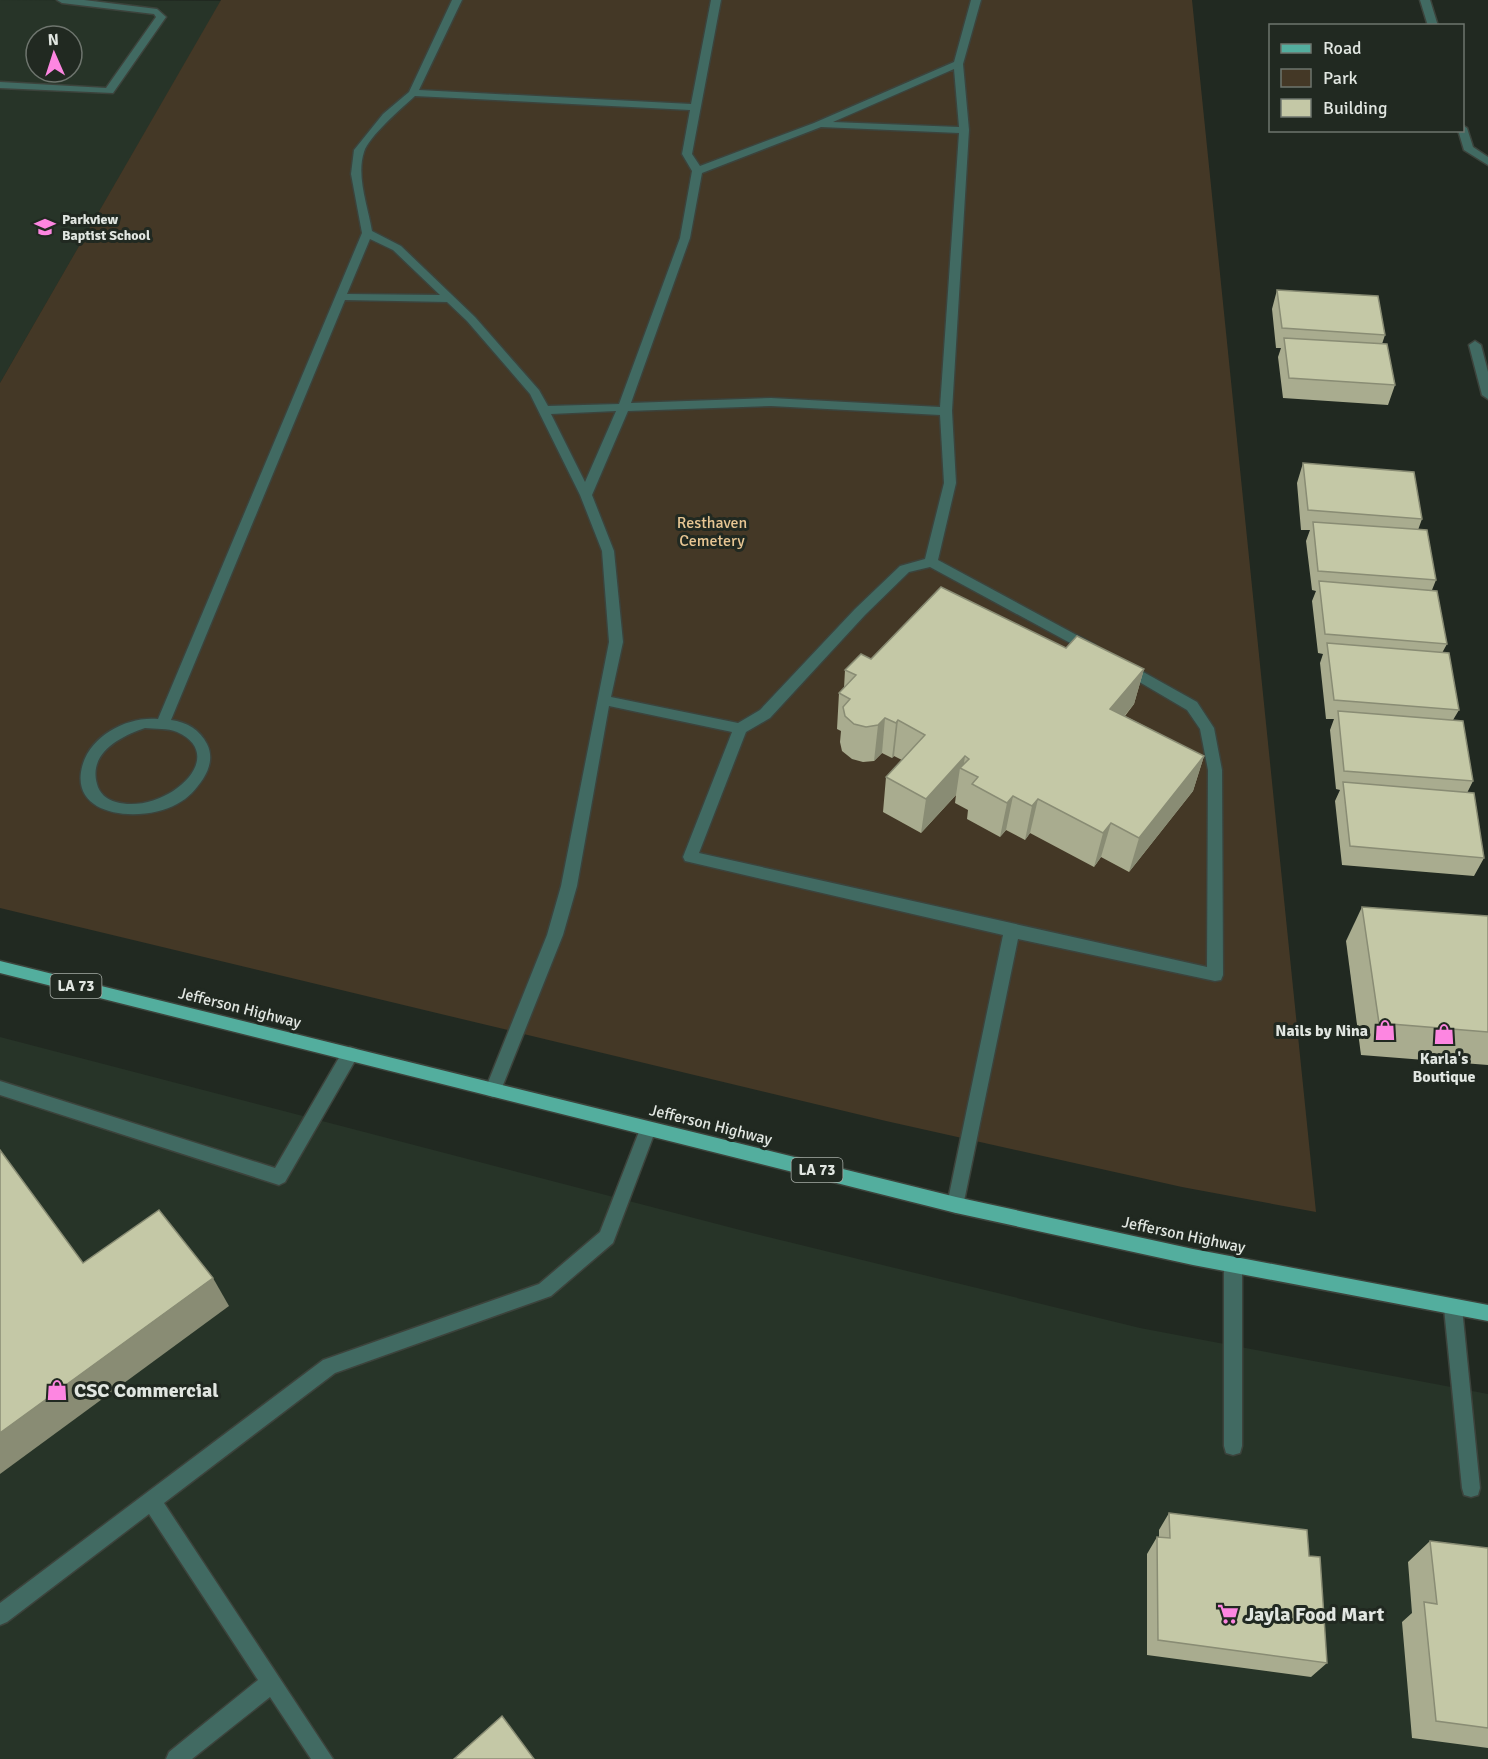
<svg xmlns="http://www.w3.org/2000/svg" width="1488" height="1759" font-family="Signika,sans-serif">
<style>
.built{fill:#273428;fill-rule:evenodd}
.green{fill:#443826}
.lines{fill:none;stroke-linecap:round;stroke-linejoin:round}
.service-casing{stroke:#3c433c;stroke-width:3}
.minor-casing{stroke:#3c433c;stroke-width:3}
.primary-casing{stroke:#3c433c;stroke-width:3}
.service{fill:#416a62;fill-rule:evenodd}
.minor{fill:#416a62;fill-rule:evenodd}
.primary{fill:#53ae9e;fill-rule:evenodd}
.wall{fill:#a9ac8f}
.shaded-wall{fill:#898c74}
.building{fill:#c4c8a6;stroke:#898c74;stroke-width:1.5}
.labels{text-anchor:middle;stroke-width:6;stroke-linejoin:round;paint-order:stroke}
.far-poi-label{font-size:14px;font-weight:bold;fill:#e1e6e1;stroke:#212921;text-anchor:start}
.shield{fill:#212921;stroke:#a7ada7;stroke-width:1.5}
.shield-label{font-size:15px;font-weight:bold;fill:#e1e6e1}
.park-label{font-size:16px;fill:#e7c693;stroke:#212921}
.street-label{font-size:16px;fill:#e1e6e1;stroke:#212921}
.poi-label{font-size:16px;font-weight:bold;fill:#e1e6e1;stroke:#212921;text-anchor:end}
.near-poi-label{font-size:20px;font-weight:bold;fill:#e1e6e1;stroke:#212921;text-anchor:start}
</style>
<rect width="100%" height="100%" fill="#212921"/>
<g class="built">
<path d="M0,0L221,1L0,383ZM36,36H72V72H36Z"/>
<polygon points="0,1037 744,1231 1140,1328 1488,1394 1488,1759 0,1759"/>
</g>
<polygon class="green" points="221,0 1192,0 1316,1212 1182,1187 886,1121 0,908 0,383"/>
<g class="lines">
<defs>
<g id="service">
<polygon points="57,0 84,0 157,9 166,17 113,93 0,88 0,82 106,88 156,17 154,14 62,3"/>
<path d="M452,0H462L419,90L691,104L711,0H721L692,154L700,166L814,123L954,62L971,0H981L963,64L969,130L952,411L956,483L938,560L1095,645L1097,648L1095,651H1085L930,567L909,572L865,615L770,718L746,732L699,853L1207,967L1208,770L1200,729L1187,710L1119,670L1117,667L1124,662L1129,664L1197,702L1214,728L1222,770L1223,975L1221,980L1215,981L1018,939L962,1211L956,1213L950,1211L947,1205L1003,935L685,861L683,857L732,732L609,706L577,886L563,935L499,1095L493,1097L487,1095L485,1090L547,935L561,886L609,642L602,551L580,495L530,394L467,321L447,302L345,300L171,720C187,722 200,730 207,744C213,756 210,768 203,779C196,789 189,798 177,804C146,822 69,820 82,767C90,735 128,716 158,719L362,233L351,174L354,150L383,114L409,92ZM954,69L959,127L833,122ZM415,96L690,110L682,154L692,171L680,238L619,404L548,406L539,390L475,317L401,246L372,231C368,207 356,176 364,152C369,136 402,108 415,96ZM821,127L959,133L940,407L771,398L631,403L690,238L702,173ZM370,239L393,250L440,295L347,294ZM771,406L940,415L944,483L925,559L900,566L855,609L760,710L738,723L611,697L623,642L614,551L592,495L628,411ZM616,411L585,482L551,414ZM145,728C155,729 168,728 177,732C232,757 163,816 116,802C107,800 99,793 97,784C88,753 121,736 145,728Z"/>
<polygon points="350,1047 356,1049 358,1054 356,1059 285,1182 279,1185 0,1095 0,1081 275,1168 344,1049"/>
<polygon points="648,1122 654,1124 656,1129 613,1243 551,1296 335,1373 164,1503 333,1759 311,1759 270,1697 192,1759 166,1759 169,1752 258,1680 149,1514 7,1622 0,1625 0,1603 323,1360 539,1284 600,1232 640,1129 642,1124"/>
<polygon points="1233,1257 1239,1259 1242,1265 1242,1446 1240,1453 1233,1455 1226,1453 1224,1446 1224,1265 1227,1259"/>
<polygon points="1453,1300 1459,1302 1462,1308 1480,1488 1478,1495 1471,1497 1464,1495 1462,1488 1444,1308 1447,1302"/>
</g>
<g id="minor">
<polygon points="1420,0 1430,0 1438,26 1428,26"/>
<polygon points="1462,125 1467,128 1473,147 1488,157 1488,165 1464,150 1458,130 1462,130"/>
<polygon points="1475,341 1481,345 1488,372 1488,399 1482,395 1469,345"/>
</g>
<polygon id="primary" points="0,961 956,1197 1193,1249 1488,1305 1488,1321 1193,1265 956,1213 0,973"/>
</defs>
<use href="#service" class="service-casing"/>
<use href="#minor" class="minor-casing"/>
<use href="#primary" class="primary-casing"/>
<use href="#service" class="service"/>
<use href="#minor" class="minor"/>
<use href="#primary" class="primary"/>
</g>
<g class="wall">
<polygon points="1277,290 1385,335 1382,344 1395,385 1388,405 1283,398 1278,357 1281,348 1276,348 1272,309"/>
<polygon points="1303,463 1422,519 1418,530 1436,580 1432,590 1447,644 1442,653 1459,710 1453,720 1473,781 1467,793 1484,858 1474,876 1342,865 1335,801 1340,790 1336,789 1330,730 1334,719 1326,719 1320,663 1323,654 1318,653 1312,601 1316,591 1312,590 1306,541 1310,530 1301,530 1297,483"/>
<polygon points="1066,648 1144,669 1134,704 1125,716 1204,756 1193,791 1129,872 1101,857 1094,867 1030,833 1025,840 1006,830 1000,837 967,819 968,810 955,803 956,795 921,833 883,812 886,777 902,760 894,756 892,758 882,753 874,761 863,762 852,759 842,751 840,742 841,731 837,729 839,693 844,688 845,670 871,659"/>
<polygon points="1362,907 1488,916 1488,1065 1361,1055 1346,941"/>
<polygon points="1169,1513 1309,1556 1327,1663 1311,1677 1147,1655 1147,1554 1157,1537 1159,1537 1159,1530"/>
<polygon points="1430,1541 1488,1548 1488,1748 1412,1738 1402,1622 1412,1613 1408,1562"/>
</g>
<g class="shaded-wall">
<polygon points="1144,669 1134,704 1101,744 1110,709"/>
<polygon points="885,718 882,753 874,761 878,725"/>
<polygon points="898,720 894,756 892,758 896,723"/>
<polygon points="965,756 963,770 960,768 956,795 921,833 926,799"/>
<polygon points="1204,756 1193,791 1129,872 1139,838"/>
<polygon points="1013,796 1006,830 1000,837 1007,803"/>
<polygon points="1038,799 1030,833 1025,840 1032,806"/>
<polygon points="1111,823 1101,857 1094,867 1103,833"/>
<polygon points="213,1278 229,1306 0,1474 0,1433"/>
</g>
<g class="building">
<polygon points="1277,290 1378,296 1385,335 1282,328"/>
<polygon points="1284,338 1387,344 1395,385 1289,378"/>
<polygon points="1303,463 1414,472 1422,519 1308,510"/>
<polygon points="1313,522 1427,530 1436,580 1318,571"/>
<polygon points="1319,581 1437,591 1447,644 1325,634"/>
<polygon points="941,587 1066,648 1077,636 1144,669 1110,709 1204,756 1139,838 1111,823 1103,833 1038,799 1032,806 1013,796 1007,803 972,784 978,777 960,768 969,759 965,756 926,799 886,777 925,735 898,720 896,723 885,718 878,725 866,727 854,724 845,716 843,707 850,699 839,693 856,675 845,670 861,654 871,659"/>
<polygon points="1327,643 1449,653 1459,710 1334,700"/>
<polygon points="1338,711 1463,721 1473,781 1344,771"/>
<polygon points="1343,782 1474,793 1484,858 1350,846"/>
<polygon points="1362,907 1488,916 1488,1032 1379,1023"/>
<polygon points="0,1150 83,1263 159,1210 213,1278 0,1433"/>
<polygon points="1169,1513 1307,1530 1309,1556 1320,1557 1327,1663 1158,1640 1157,1537 1170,1538"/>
<polygon points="1430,1541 1488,1548 1488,1728 1436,1721 1424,1602 1437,1604"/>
<polygon points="502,1716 534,1759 454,1759"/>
</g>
<defs>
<symbol id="school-bare" viewBox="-9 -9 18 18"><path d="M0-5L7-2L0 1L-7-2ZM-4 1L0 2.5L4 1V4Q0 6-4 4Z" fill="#fd86e1" stroke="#212921" stroke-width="2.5" paint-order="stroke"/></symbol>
<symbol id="shop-bare" viewBox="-9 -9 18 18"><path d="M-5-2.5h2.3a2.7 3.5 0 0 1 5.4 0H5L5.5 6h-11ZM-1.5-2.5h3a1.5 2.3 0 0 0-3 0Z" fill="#fd86e1" stroke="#212921" stroke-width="2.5" paint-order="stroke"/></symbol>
<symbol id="supermarket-bare" viewBox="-9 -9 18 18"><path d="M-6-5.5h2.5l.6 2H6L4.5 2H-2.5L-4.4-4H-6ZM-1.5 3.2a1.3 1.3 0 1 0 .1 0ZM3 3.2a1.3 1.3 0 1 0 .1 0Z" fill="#fd86e1" stroke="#212921" stroke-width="2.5" paint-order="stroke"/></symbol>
</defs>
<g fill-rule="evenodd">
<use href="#school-bare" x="30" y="212" width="30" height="30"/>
<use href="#shop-bare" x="1370" y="1015" width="30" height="30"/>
<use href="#shop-bare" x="1429" y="1019" width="30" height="30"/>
<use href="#shop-bare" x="42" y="1375" width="30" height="30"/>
<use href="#supermarket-bare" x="1213" y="1599" width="30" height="30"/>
</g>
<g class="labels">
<g class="far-poi-label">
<text x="62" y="224">Parkview<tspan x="62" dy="16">Baptist School</tspan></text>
</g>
<g class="shield">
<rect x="50.5" y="974" width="51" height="24" rx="4.5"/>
<rect x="791.5" y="1158" width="51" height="24" rx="4.5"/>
</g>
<g class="shield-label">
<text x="76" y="991">LA 73</text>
<text x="817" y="1175">LA 73</text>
</g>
<g class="park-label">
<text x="712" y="528">Resthaven<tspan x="712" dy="18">Cemetery</tspan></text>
</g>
<g class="street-label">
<text transform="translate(240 1007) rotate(14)" y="6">Jefferson Highway</text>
<text transform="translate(711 1124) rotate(14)" y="6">Jefferson Highway</text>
<text transform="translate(1184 1234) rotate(12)" y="6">Jefferson Highway</text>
</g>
<g class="poi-label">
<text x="1368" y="1036">Nails by Nina</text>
<text x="1444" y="1064" text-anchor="middle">Karla's<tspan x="1444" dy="18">Boutique</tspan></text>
</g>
<g class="near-poi-label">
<text x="74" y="1397">CSC Commercial</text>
<text x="1245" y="1621">Jayla Food Mart</text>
</g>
</g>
<rect x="1269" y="24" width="195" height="108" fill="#212921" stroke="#6e756e" stroke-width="1.5"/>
<rect x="1281" y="44" width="30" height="9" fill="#53ae9e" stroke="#6e756e" stroke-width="1.5"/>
<text x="1323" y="54" font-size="18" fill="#e1e6e1">Road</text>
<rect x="1281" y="69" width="30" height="18" fill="#443826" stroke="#6e756e" stroke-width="1.5"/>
<text x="1323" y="84" font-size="18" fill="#e1e6e1">Park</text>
<rect x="1281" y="99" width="30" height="18" fill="#c4c8a6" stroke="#6e756e" stroke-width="1.5"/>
<text x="1323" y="114" font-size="18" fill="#e1e6e1">Building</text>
<g transform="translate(54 54) rotate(357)"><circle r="28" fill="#212921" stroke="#6e756e" stroke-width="1.5"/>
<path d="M0-4.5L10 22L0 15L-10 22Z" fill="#fd86e1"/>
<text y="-9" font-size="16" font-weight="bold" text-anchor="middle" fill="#e1e6e1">N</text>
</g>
</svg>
